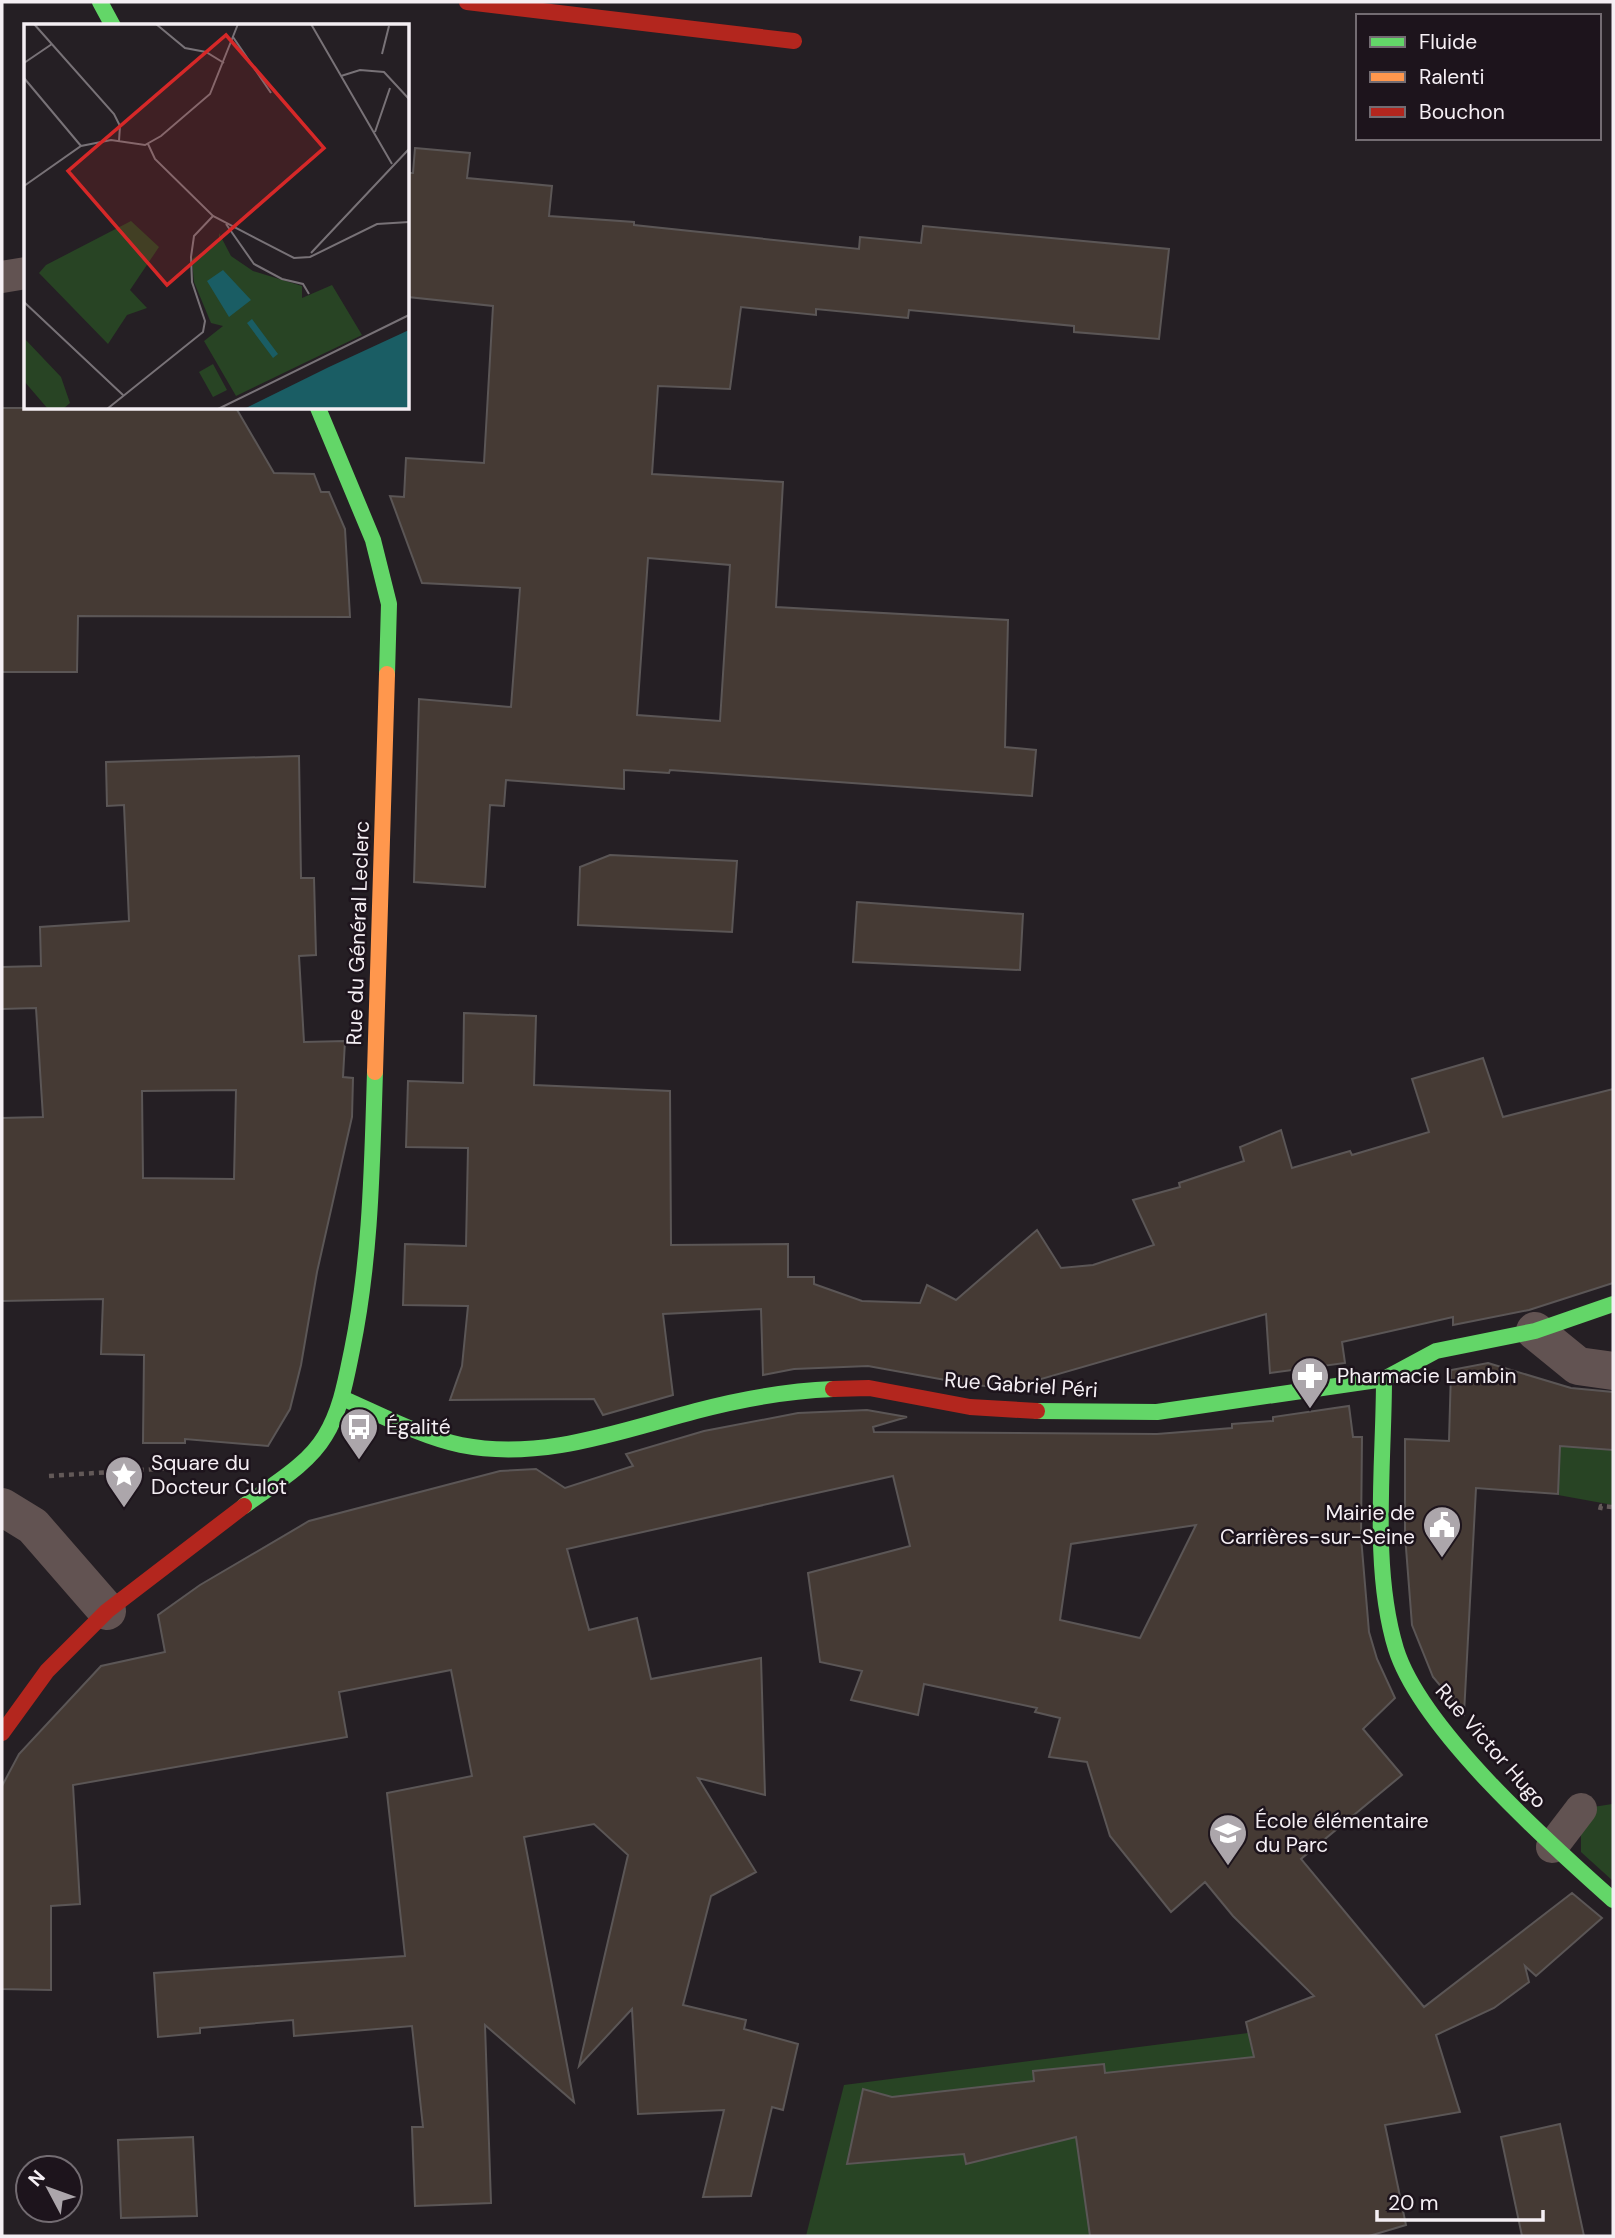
<svg xmlns="http://www.w3.org/2000/svg" width="1615" height="2238" font-family="'DM Sans',sans-serif">
<style>
.green{fill:#284424}
.building{fill:#453a34;stroke:#5b5656;stroke-width:2;fill-rule:evenodd}
.lines{fill:none;stroke-linecap:round;stroke-linejoin:round}
.path{stroke:#635958;stroke-width:4.5;stroke-dasharray:5 5;stroke-linecap:butt}
.lane{stroke:#625352;stroke-width:32}
.street{stroke:#625352;stroke-width:38}
.fast{stroke:#63d668;stroke-width:16}
.slow{stroke:#ff974d;stroke-width:16}
.jam{stroke:#b3261e;stroke-width:16}
.labels{text-anchor:middle;stroke-width:5;stroke-linejoin:round;paint-order:stroke}
.street-label{font-size:21px;fill:#f5eff4;stroke:#1d141c}
.poi-label{font-size:21px;fill:#f5eff4;stroke:#1d141c;text-anchor:start}
.inset-road{fill:none;stroke:#787277;stroke-width:2}
.view{fill:#d62828;fill-opacity:0.15;stroke:#d62828;stroke-width:3.5}
.inset-edge{fill:none;stroke:#f5eff4;stroke-width:3.5}
</style>
<rect width="100%" height="100%" fill="#251f24"/>
<g class="green">
<polygon points="1560,1446 1613,1450 1613,1505 1558,1495"/>
<polygon points="1613,1790 1613,1881 1581,1852 1581,1809 1612,1804"/>
<polygon points="1248,2033 1295,2236 806,2236 844,2085"/>
</g>
<g class="building">
<path d="M415,148L470,153L467,178L552,186L549,216L634,222V225L859,249L860,237L921,243L923,226L1169,249L1159,339L1074,332V326L909,310L908,318L816,309V315L741,307L730,389L658,386L652,474L783,482L776,607L1008,620L1005,747L1036,750L1032,796L670,770L669,773L624,770V789L506,780L504,806L490,805L485,887L414,882L419,699L511,707L520,588L422,583L390,496L404,497L406,458L484,463L493,306L408,297V173H413ZM648,558L730,565L720,721L637,715Z"/>
<polygon points="2,408 236,408 274,473 314,474 321,492 329,492 345,529 350,617 78,616 77,672 2,672"/>
<path d="M299,756L301,878H314L316,955L299,956L304,1042L345,1041L343,1077L353,1078L352,1117L317,1272L301,1365L290,1409L268,1446L185,1439V1443H143L144,1355L101,1354L103,1299L2,1301V1118L43,1117L36,1008L2,1009V967L41,966L40,927L129,921L124,805L107,806L106,762ZM236,1090L234,1179L143,1178L142,1091Z"/>
<polygon points="610,855 737,861 732,932 578,925 580,867"/>
<polygon points="857,902 1023,914 1020,970 853,962"/>
<polygon points="464,1013 536,1016 534,1085 670,1091 671,1245 788,1244 788,1277 814,1277 814,1284 862,1301 920,1303 927,1285 956,1300 1037,1230 1061,1268 1093,1265 1154,1245 1133,1200 1180,1187 1179,1183 1244,1161 1240,1147 1281,1130 1292,1168 1350,1151 1352,1155 1429,1132 1412,1079 1483,1058 1503,1117 1613,1089 1613,1283 1529,1310 1453,1325 1453,1317 1342,1342 1345,1363 1270,1373 1266,1314 1010,1388 973,1385 868,1366 794,1369 763,1375 761,1309 663,1314 673,1395 603,1415 594,1399 450,1400 462,1366 468,1306 403,1305 405,1244 466,1246 468,1148 406,1147 408,1081 463,1083"/>
<polygon points="1488,1363 1571,1388 1613,1392 1613,1450 1560,1446 1558,1494 1476,1488 1464,1714 1433,1677 1412,1625 1405,1535 1405,1439 1449,1441 1451,1370"/>
<path d="M1349,1406L1353,1437H1362L1361,1537L1369,1632L1377,1659L1395,1698L1363,1729L1402,1775L1301,1859L1424,2007L1572,1893L1602,1918L1536,1976L1525,1966L1529,1982L1494,2008L1436,2035L1460,2112L1385,2125L1406,2225L1369,2236H1090L1076,2137L966,2164L964,2154L847,2164L863,2089L892,2097L1034,2081L1033,2071L1104,2064L1105,2073L1254,2057L1246,2022L1314,1996L1233,1916L1205,1882L1171,1912L1110,1836L1087,1762L1049,1757L1060,1718L1035,1712L1037,1708L924,1684L918,1715L851,1700L862,1671L820,1662L808,1573L910,1546L893,1476L567,1549L589,1630L637,1618L651,1679L761,1658L765,1795L698,1778L756,1872L711,1896L683,2005L746,2020L744,2029L798,2044L783,2110L772,2107L751,2196L703,2197L724,2110L638,2114L632,2009L579,2066L628,1855L594,1824L524,1837L574,2102L485,2025L491,2203L415,2206L412,2127H423L412,2026L294,2036L293,2020L200,2028V2033L158,2037L154,1973L405,1956L387,1793L472,1776L451,1670L339,1692L347,1737L73,1785L80,1904L51,1906V1990L2,1989V1786L19,1754L101,1666L165,1652L158,1615L200,1585L309,1521L500,1471L536,1469L565,1488L633,1466L626,1454L704,1431L798,1413L867,1410L907,1417L873,1427L874,1432L1157,1434L1232,1428V1424L1273,1421V1417ZM1196,1525L1140,1638L1060,1620L1071,1544Z"/>
<polygon points="1560,2124 1584,2236 1522,2236 1501,2137"/>
<polygon points="193,2137 197,2216 121,2218 118,2140"/>
</g>
<g class="lines">
<g class="path">
<polyline points="49,1476 218,1465"/>
<polyline points="1600,1510 1601,1506 1613,1507"/>
</g>
<g class="lane">
<polyline points="2,277 26,273"/>
<polyline points="1552,1847 1581,1809"/>
</g>
<g class="street">
<polyline points="1535,1331 1578,1366 1613,1371"/>
<polyline points="2,1507 33,1526 107,1611"/>
</g>
<g class="fast">
<polyline points="100,2 113,26"/>
<polyline points="318,408 373,540 389,604 387,674"/>
<path d="M1384,1379C1384,1464 1371,1567 1396,1649C1421,1729 1549,1843 1613,1900"/>
<path d="M342,1398C381,1415 420,1436 461,1445C541,1461 620,1431 696,1411C741,1399 787,1391 833,1389"/>
<polyline points="1037,1411 1157,1412 1384,1379 1436,1351 1535,1331 1613,1304"/>
<path d="M244,1506C272,1485 307,1466 325,1436C341,1410 346,1379 352,1350C371,1257 372,1166 375,1072"/>
</g>
<polyline class="slow" points="375,1072 387,674"/>
<g class="jam">
<polyline points="467,2 794,41"/>
<polyline points="833,1389 869,1388 970,1407 1037,1411"/>
<polyline points="2,1733 47,1671 107,1611 244,1506"/>
</g>
</g>
<defs>
<symbol id="pharmacy-pin" viewBox="-11 -11 22 30"><path d="M0 17L-7.5 6A9.5 9.5 0 1 1 7.5 6Z" fill="#aca6ab" stroke="#1d141c"/><path d="M-2-6h4v4h4v4h-4v4h-4v-4h-4v-4h4Z" fill="#fff"/></symbol>
<symbol id="bus-pin" viewBox="-11 -11 22 30"><path d="M0 17L-7.5 6A9.5 9.5 0 1 1 7.5 6Z" fill="#aca6ab" stroke="#1d141c"/><path d="M-5-6H5V4H4V6H2V4H-2V6H-4V4H-5ZM-3.5-4V0h7V-4ZM-3.5 1.2v1.5H-2V1.2ZM2 1.2v1.5H3.5V1.2Z" fill="#fff"/></symbol>
<symbol id="sight-pin" viewBox="-11 -11 22 30"><path d="M0 17L-7.5 6A9.5 9.5 0 1 1 7.5 6Z" fill="#aca6ab" stroke="#1d141c"/><path d="M0-6L1.8-2.2L6-1.7L2.9 1.2L3.7 5.4L0 3.3L-3.7 5.4L-2.9 1.2L-6-1.7L-1.8-2.2Z" fill="#fff"/></symbol>
<symbol id="civic-pin" viewBox="-11 -11 22 30"><path d="M0 17L-7.5 6A9.5 9.5 0 1 1 7.5 6Z" fill="#aca6ab" stroke="#1d141c"/><path d="M-.6-6.5H3V-4.5H.6V-3L4-1V1h2V6H-6V1h2V-1L-.6-3ZM-1.2 2.5V6h2.4V2.5Z" fill="#fff"/></symbol>
<symbol id="school-pin" viewBox="-11 -11 22 30"><path d="M0 17L-7.5 6A9.5 9.5 0 1 1 7.5 6Z" fill="#aca6ab" stroke="#1d141c"/><path d="M0-5L7-2L0 1L-7-2ZM-4 1L0 2.5L4 1V4Q0 6-4 4Z" fill="#fff"/></symbol>
</defs>
<g fill-rule="evenodd">
<use href="#pharmacy-pin" x="1288" y="1354" width="44" height="60"/>
<use href="#bus-pin" x="337" y="1405" width="44" height="60"/>
<use href="#sight-pin" x="102" y="1453" width="44" height="60"/>
<use href="#civic-pin" x="1420" y="1503" width="44" height="60"/>
<use href="#school-pin" x="1206" y="1811" width="44" height="60"/>
</g>
<g class="labels">
<g class="street-label">
<text transform="translate(358 933) rotate(-88)" y="7">Rue du Général Leclerc</text>
<text transform="translate(1021 1385) rotate(4)" y="7">Rue Gabriel Péri</text>
<text transform="translate(1491 1746) rotate(49)" y="7">Rue Victor Hugo</text>
</g>
<g class="poi-label">
<text x="1337" y="1383">Pharmacie Lambin</text>
<text x="386" y="1434">Égalité</text>
<text x="151" y="1470">Square du<tspan x="151" dy="24">Docteur Culot</tspan></text>
<text x="1415" y="1520" text-anchor="end">Mairie de<tspan x="1415" dy="24">Carrières-sur-Seine</tspan></text>
<text x="1255" y="1828">École élémentaire<tspan x="1255" dy="24">du Parc</tspan></text>
</g>
</g>
<g transform="translate(24 24)">
<rect width="385" height="385" fill="#251f24"/>
<path d="M107,197L135,223L106,266L123,284L103,291L84,320L15,249L22,241ZM195,209L207,232L229,247L278,262V274L308,261L338,311L212,372L180,317L199,302L187,299L170,258L168,235L195,218ZM0,314L37,353L46,379L39,385H24L0,357ZM189,340L203,366L189,373L175,348Z" fill="#284424"/>
<path d="M199,246L227,276L205,293L183,257ZM228,295L254,330L249,334L223,299ZM385,306V385H220L305,343Z" fill="#1a5d64"/>
<path class="inset-road" d="M10,0L90,90L96,102L95,117M132,0L161,24L182,28L200,39M287,0L368,140M209,13L247,69M358,30L365,2M0,39L28,20M317,52L336,46L360,48L385,75M0,54L57,122M351,108L366,64M124,120L131,135L189,192L270,234L286,233L353,200L385,198M0,162L57,122L87,116L121,121L137,112L186,70L214,0M202,200L230,240L258,255L279,260L285,270M287,229L385,125M0,278L99,371M83,385L179,308L181,297L168,258L167,233L170,212L189,192M194,385L385,291"/>
<path class="view" d="M202,11L300,124L143,261L44,147Z"/>
<rect width="385" height="385" class="inset-edge"/>
</g>
<rect width="1615" height="2238" fill="none" stroke="#f5eff4" stroke-width="7"/>
<rect x="1356" y="14" width="245" height="126" fill="#1d141c" stroke="#736c72" stroke-width="2"/>
<rect x="1370" y="37" width="35" height="10" fill="#63d668" stroke="#736c72" stroke-width="2"/>
<text x="1419" y="49" font-size="21" fill="#f5eff4">Fluide</text>
<rect x="1370" y="72" width="35" height="10" fill="#ff974d" stroke="#736c72" stroke-width="2"/>
<text x="1419" y="84" font-size="21" fill="#f5eff4">Ralenti</text>
<rect x="1370" y="107" width="35" height="10" fill="#b3261e" stroke="#736c72" stroke-width="2"/>
<text x="1419" y="119" font-size="21" fill="#f5eff4">Bouchon</text>
<g transform="translate(49 2189) rotate(311)"><circle r="33" fill="#1d141c" stroke="#736c72" stroke-width="2"/>
<path d="M0-5L12 26L0 18L-12 26Z" fill="#aca6ab"/>
<text y="-10" font-size="19" font-weight="bold" text-anchor="middle" fill="#f5eff4">N</text>
</g>
<path d="M1377 2210v10h166v-10" fill="none" stroke="#f5eff4" stroke-width="3.5"/>
<text x="1388" y="2210" font-size="21" fill="#f5eff4" stroke="#1d141c" stroke-width="5" paint-order="stroke">20 m</text>
</svg>
